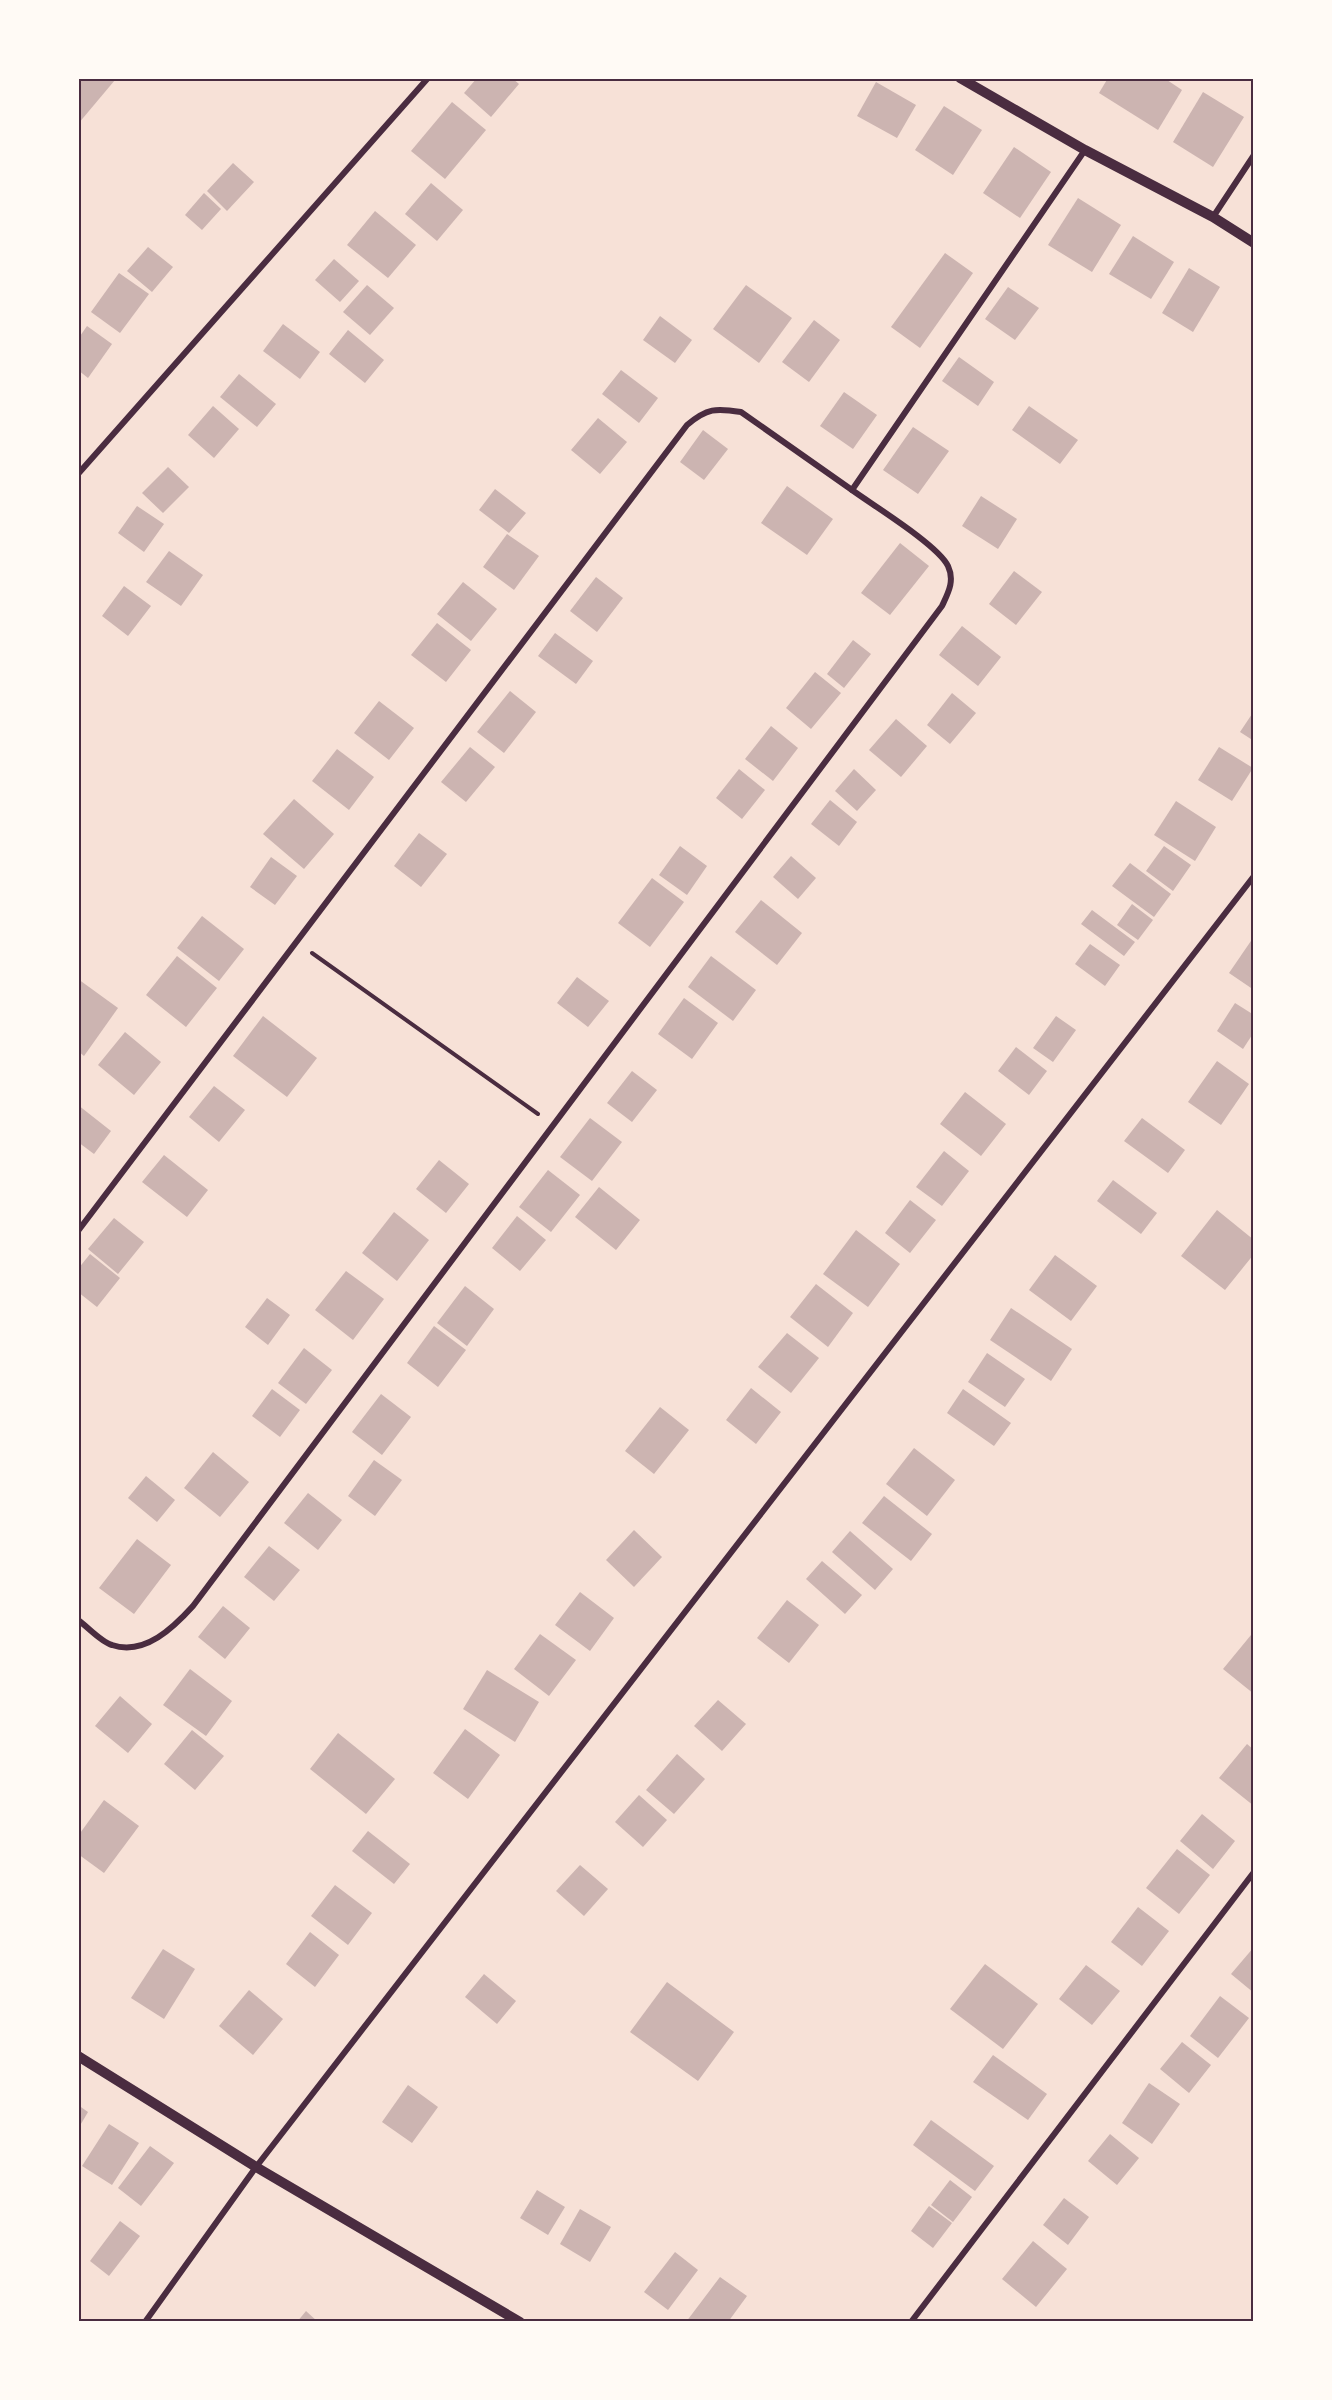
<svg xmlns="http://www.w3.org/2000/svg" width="1332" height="2400" font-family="Roboto,sans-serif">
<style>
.building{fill:#ccb4b1}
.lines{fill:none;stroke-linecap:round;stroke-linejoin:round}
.path{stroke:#4a2c40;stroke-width:4}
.minor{stroke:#4a2c40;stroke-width:6}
.tertiary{stroke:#4a2c40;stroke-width:10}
.neatline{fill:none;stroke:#4a2c40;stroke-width:2}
</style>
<rect width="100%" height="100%" fill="#f7e1d7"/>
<g class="building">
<polygon points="78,78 115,80 78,124"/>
<polygon points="477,78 512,78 519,84 491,117 464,93"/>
<polygon points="1108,78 1164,78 1182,90 1158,130 1099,93"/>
<polygon points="876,82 916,105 897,138 857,116"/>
<polygon points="1203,92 1244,117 1213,167 1173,142"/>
<polygon points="452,102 486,130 445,179 411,151"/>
<polygon points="944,106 982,130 953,175 915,150"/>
<polygon points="1014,147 1051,172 1020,218 983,193"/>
<polygon points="233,163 254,182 227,211 207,191"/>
<polygon points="431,183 463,210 437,241 405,214"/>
<polygon points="204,193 221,209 202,230 185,215"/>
<polygon points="1078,198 1121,225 1092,272 1048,245"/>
<polygon points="375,211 416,245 388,278 347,245"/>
<polygon points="1133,236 1174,262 1151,299 1109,274"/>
<polygon points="148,247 173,267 152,292 127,271"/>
<polygon points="945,253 973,273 920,348 891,327"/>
<polygon points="334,259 359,281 340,302 315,280"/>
<polygon points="1189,268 1220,287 1193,332 1162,313"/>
<polygon points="119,273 149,294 120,333 91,312"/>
<polygon points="367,285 394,308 370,335 343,312"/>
<polygon points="746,285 792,318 759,363 713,329"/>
<polygon points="1008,287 1039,308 1015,340 985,319"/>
<polygon points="660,316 692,340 675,363 643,340"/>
<polygon points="814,320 840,340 809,382 782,362"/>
<polygon points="283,324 320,352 300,379 263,351"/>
<polygon points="87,326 112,344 88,378 78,370 78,339"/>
<polygon points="348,330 384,360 365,383 329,354"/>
<polygon points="959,357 994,382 978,406 942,381"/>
<polygon points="621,370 658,398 639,423 602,394"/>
<polygon points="239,374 276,404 257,427 220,397"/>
<polygon points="844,392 877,415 853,449 820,426"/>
<polygon points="213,406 239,429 214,458 188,435"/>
<polygon points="1029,406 1078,440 1060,464 1012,430"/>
<polygon points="598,418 627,442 600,474 571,450"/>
<polygon points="913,427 949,451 918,494 883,470"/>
<polygon points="703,430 728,449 704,480 680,462"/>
<polygon points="168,467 189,487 163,513 142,493"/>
<polygon points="787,486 833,519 807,555 761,523"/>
<polygon points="495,489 526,513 509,533 479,510"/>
<polygon points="981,496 1017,519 998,549 962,526"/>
<polygon points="137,506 164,524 144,552 118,533"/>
<polygon points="507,534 539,556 514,590 483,567"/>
<polygon points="900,543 929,566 890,615 861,593"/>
<polygon points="169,551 203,575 181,606 146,582"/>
<polygon points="1014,571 1042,592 1016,625 989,604"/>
<polygon points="596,577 623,598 597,632 570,611"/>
<polygon points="463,582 497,609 471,641 437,614"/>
<polygon points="124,586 151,606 128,636 102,616"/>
<polygon points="437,623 471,650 446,682 411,655"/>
<polygon points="962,626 1001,657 978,686 939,655"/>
<polygon points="555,633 593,661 576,684 538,656"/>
<polygon points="853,640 871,654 844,688 827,674"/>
<polygon points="815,672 841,693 811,729 786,708"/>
<polygon points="510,691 536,712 504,753 477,732"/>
<polygon points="952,693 976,713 950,744 927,725"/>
<polygon points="379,701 414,728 389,760 354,733"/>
<polygon points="1254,711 1254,741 1240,732"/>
<polygon points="896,719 927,746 901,777 869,750"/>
<polygon points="771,726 798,748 773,781 745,759"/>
<polygon points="470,747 495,767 466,802 441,782"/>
<polygon points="1219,747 1253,768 1232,801 1198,780"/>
<polygon points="337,749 374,777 349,810 312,781"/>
<polygon points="739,769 765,790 742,819 716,798"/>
<polygon points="854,769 876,790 857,811 835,791"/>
<polygon points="294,799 334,834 304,869 263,834"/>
<polygon points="830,800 857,822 839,846 811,824"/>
<polygon points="1176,801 1216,827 1195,861 1154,835"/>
<polygon points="419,833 447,854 421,887 394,866"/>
<polygon points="680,846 707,866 687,895 659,875"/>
<polygon points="1164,846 1191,865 1173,891 1146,871"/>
<polygon points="791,856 816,878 798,899 773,877"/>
<polygon points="271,857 297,876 275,905 250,887"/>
<polygon points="1130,863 1171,894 1154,917 1112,886"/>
<polygon points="652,878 684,902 650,947 618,923"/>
<polygon points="761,900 802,933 777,965 735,932"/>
<polygon points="1132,904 1153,920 1138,940 1117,925"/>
<polygon points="1092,910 1135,942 1124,956 1081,924"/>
<polygon points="202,916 244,949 219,981 177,948"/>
<polygon points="1253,938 1254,939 1254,990 1229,973"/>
<polygon points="1090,944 1120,965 1105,986 1075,964"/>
<polygon points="177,956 217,988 186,1027 146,995"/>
<polygon points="711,956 756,990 733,1021 688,987"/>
<polygon points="577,977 609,1001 588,1027 557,1003"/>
<polygon points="78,979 118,1008 84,1056 78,1051"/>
<polygon points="684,998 718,1023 692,1059 658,1034"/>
<polygon points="1235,1003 1254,1015 1254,1032 1243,1049 1217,1031"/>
<polygon points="263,1016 317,1058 287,1097 233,1056"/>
<polygon points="1056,1016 1076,1030 1053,1062 1033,1048"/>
<polygon points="125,1032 161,1062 134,1095 98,1065"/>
<polygon points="1016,1047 1047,1071 1029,1095 998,1071"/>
<polygon points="1217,1061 1249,1084 1221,1125 1188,1102"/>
<polygon points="632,1071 657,1090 632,1122 607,1103"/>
<polygon points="214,1086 245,1110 219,1142 189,1117"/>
<polygon points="965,1092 1006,1124 981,1156 940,1124"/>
<polygon points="78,1105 111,1131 94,1154 78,1142"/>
<polygon points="590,1118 622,1142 592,1181 560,1157"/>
<polygon points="1142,1118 1185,1150 1168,1173 1124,1141"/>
<polygon points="944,1151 969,1171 942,1206 916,1187"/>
<polygon points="164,1155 208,1190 187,1217 142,1182"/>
<polygon points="439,1160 469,1184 446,1213 416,1189"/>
<polygon points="548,1170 580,1195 551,1232 519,1207"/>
<polygon points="1113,1180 1157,1213 1141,1234 1097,1201"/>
<polygon points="599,1187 640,1220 616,1250 575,1217"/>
<polygon points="910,1200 936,1220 910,1253 885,1233"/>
<polygon points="1217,1210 1254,1240 1254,1254 1225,1290 1181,1256"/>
<polygon points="394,1212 429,1240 397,1281 362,1253"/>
<polygon points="517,1216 546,1240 520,1271 492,1248"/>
<polygon points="114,1218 144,1242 118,1274 88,1249"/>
<polygon points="856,1230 900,1264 868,1307 823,1274"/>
<polygon points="90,1254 120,1278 97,1307 78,1292 78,1269"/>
<polygon points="1055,1255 1097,1286 1071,1321 1029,1290"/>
<polygon points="346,1271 384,1299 353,1340 315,1310"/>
<polygon points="816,1284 853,1313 828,1347 790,1317"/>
<polygon points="465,1286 494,1309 467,1346 437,1323"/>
<polygon points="267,1298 290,1315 268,1345 245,1327"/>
<polygon points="1011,1308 1072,1349 1051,1381 990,1340"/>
<polygon points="434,1326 466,1350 438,1387 407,1363"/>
<polygon points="787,1333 819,1358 791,1393 758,1367"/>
<polygon points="304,1348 332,1370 306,1404 278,1383"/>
<polygon points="987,1353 1025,1379 1005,1407 968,1382"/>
<polygon points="751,1388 781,1412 756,1444 726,1420"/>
<polygon points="272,1389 300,1410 280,1437 252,1416"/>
<polygon points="963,1389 1011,1423 994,1446 947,1413"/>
<polygon points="381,1394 411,1417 382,1455 352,1432"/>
<polygon points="660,1407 689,1430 654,1474 625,1451"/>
<polygon points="914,1448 955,1480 927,1516 886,1484"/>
<polygon points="213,1452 249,1482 220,1517 184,1488"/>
<polygon points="374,1460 402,1480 375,1516 348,1496"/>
<polygon points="146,1476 175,1500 157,1522 128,1498"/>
<polygon points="308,1493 342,1520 318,1550 284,1523"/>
<polygon points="884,1496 932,1534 911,1561 862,1523"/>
<polygon points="634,1530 662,1557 634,1587 606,1560"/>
<polygon points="850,1531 893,1569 875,1590 832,1552"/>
<polygon points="137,1539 171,1565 134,1614 99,1588"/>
<polygon points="269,1546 300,1570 274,1601 244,1577"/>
<polygon points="822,1561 862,1595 845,1614 806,1579"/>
<polygon points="580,1592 614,1618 590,1651 555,1625"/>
<polygon points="787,1600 819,1625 789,1663 757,1638"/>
<polygon points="223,1606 250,1628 225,1659 198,1637"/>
<polygon points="540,1634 576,1660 549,1696 514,1669"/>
<polygon points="1251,1635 1254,1637 1254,1694 1223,1669"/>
<polygon points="190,1669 232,1701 206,1736 163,1705"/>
<polygon points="487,1670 539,1702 515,1742 463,1709"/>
<polygon points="120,1696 152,1724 128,1753 95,1726"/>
<polygon points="718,1700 746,1724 722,1751 694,1726"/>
<polygon points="465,1729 500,1755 468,1799 433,1773"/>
<polygon points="192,1730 224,1756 195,1790 164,1764"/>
<polygon points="338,1733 395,1779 366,1814 310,1769"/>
<polygon points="1247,1744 1254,1750 1254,1806 1219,1778"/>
<polygon points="677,1754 705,1779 674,1814 646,1790"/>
<polygon points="639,1795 667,1820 643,1847 615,1822"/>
<polygon points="104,1800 139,1826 104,1873 78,1854 78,1836"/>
<polygon points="1202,1814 1235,1841 1213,1869 1180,1841"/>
<polygon points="368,1831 410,1864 394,1884 352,1851"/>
<polygon points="1177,1849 1210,1875 1179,1914 1146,1888"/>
<polygon points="580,1865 608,1889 584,1916 556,1891"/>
<polygon points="335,1885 372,1913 348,1945 311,1916"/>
<polygon points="1138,1907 1169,1931 1142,1966 1111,1942"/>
<polygon points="310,1932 339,1955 315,1987 286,1964"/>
<polygon points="1254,1947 1254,1993 1231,1974"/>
<polygon points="163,1949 195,1969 164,2019 131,1998"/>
<polygon points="985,1964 1038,2004 1003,2049 950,2009"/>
<polygon points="1086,1965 1120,1991 1092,2025 1059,1999"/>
<polygon points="484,1974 516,2001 497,2024 465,1997"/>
<polygon points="667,1982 734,2032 698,2081 630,2032"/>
<polygon points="249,1990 283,2019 253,2055 219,2026"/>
<polygon points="1220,1996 1249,2018 1218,2058 1190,2036"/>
<polygon points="1182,2042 1211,2065 1189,2093 1160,2069"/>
<polygon points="993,2055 1047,2094 1028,2120 973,2082"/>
<polygon points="1149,2083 1180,2104 1152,2144 1122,2123"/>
<polygon points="408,2085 438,2107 412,2143 382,2122"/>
<polygon points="78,2105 88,2112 78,2129"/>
<polygon points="931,2120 994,2166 975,2191 913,2145"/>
<polygon points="109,2124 139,2143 112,2185 82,2166"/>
<polygon points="1110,2134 1139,2158 1117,2185 1088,2161"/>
<polygon points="150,2146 174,2163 141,2206 118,2188"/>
<polygon points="950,2180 972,2197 953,2222 931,2205"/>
<polygon points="537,2190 565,2207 548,2235 520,2218"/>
<polygon points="1064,2198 1089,2217 1068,2245 1043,2225"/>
<polygon points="929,2206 952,2223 933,2248 911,2231"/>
<polygon points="580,2209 611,2227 590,2262 560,2244"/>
<polygon points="120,2221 140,2236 109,2276 90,2261"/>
<polygon points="1033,2241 1067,2269 1036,2307 1002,2279"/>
<polygon points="675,2252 698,2270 668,2310 644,2292"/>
<polygon points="720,2277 747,2296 728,2322 686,2322"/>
<polygon points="306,2311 318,2322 297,2322"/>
</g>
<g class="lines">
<polyline class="path" points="312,953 538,1114"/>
<g class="minor">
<polyline points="1213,217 1254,155"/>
<polyline points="78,474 428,78"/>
<path d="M78,1231L687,425C707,408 716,408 741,412L852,490"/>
<path d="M78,1620C88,1627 101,1642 112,1645C145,1656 174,1627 193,1606L942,606C948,593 955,581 948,566C938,545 874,506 852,490L1085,150"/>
<polyline points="145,2322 256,2167 1254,876"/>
<polyline points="911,2322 1254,1872"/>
</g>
<g class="tertiary">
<polyline points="960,78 1085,150 1213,217 1254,243"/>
<polyline points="78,2056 256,2167 520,2322"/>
</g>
</g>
<rect width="1332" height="2400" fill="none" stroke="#fffaf5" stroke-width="159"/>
<rect x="80" y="80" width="1172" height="2240" class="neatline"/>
</svg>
